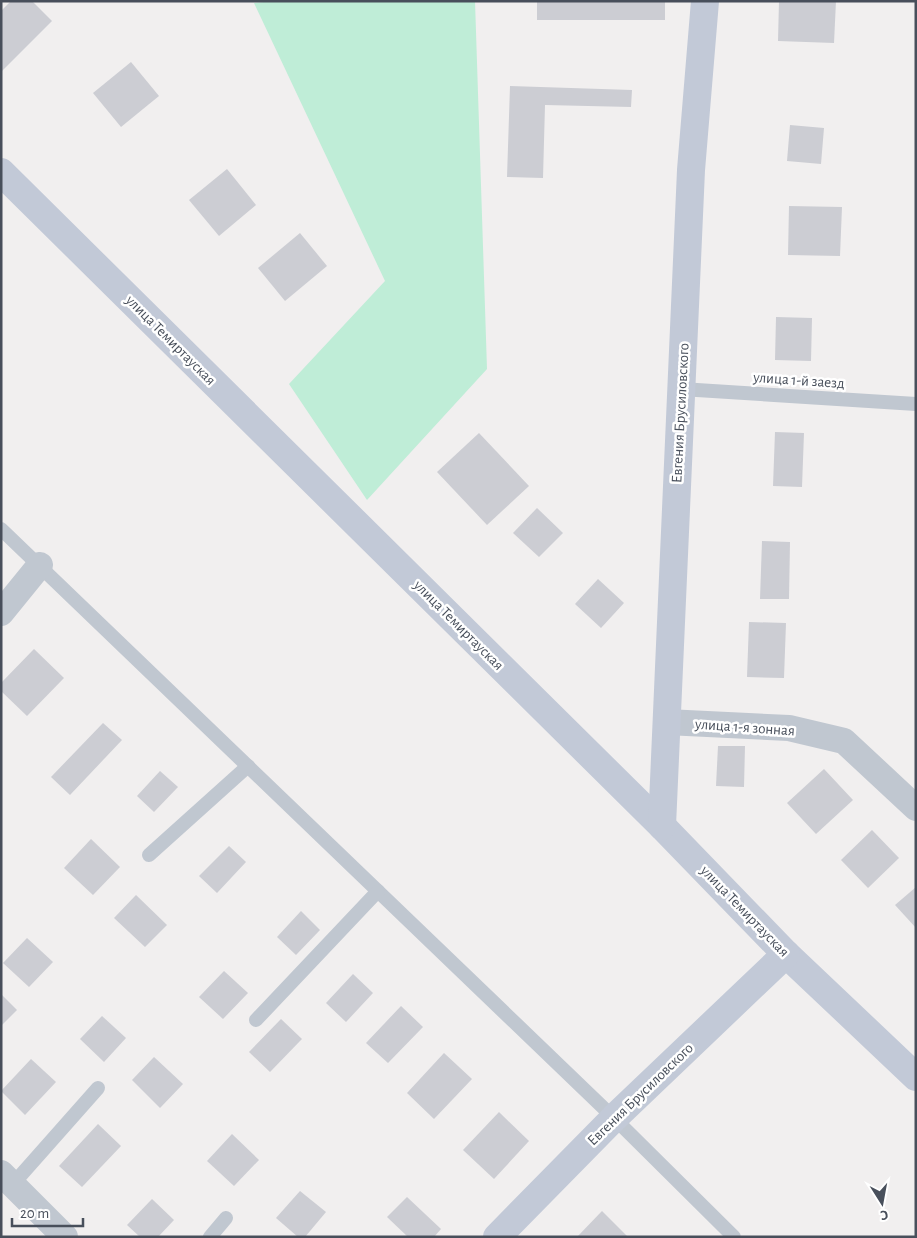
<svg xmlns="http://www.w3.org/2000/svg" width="917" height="1238" font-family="'Alegreya Sans',sans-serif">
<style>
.green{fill:#bfedd7}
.building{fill:#cccdd3}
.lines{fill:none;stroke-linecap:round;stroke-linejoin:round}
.lane{stroke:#c0c7d0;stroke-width:14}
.street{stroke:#c0c7d0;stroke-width:26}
.secondary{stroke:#c2c9d7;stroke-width:28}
.labels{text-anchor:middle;stroke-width:5;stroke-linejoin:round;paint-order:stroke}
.street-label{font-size:15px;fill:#484f5b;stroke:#fff}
</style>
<rect width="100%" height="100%" fill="#f1efef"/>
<polygon class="green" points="273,1 475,1 487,369 367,500 289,384 385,281 254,3"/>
<g class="building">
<polygon points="11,1 32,1 52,21 1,72 1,11"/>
<rect x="537" y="1" width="128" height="19"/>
<polygon points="779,1 836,1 834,43 778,41"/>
<polygon points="131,62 159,96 121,127 93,93"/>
<polygon points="510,86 632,90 631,107 545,105 543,178 507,177"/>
<polygon points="790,125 824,128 821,164 787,161"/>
<polygon points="227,169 256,205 219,236 189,200"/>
<polygon points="789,206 842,207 840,256 788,255"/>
<polygon points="300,233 327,266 285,301 258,268"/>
<polygon points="776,317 812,318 811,361 775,360"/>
<polygon points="775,432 804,433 802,487 773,486"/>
<polygon points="479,433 529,486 487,525 437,472"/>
<polygon points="537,508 563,533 539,557 513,533"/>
<polygon points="762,541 790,542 789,599 760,599"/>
<polygon points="598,579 624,603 601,628 575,604"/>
<polygon points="749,622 786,623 784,678 747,677"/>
<polygon points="34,649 64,678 27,716 1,691 1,683"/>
<polygon points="103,723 122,740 70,795 51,777"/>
<polygon points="718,746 745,746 744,787 716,786"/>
<polygon points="824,769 853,800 816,834 787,803"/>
<polygon points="160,771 178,787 154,812 137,796"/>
<polygon points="872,830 899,858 868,888 841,860"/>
<polygon points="91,839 120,867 93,895 64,868"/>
<polygon points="229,846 246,862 217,893 199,876"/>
<polygon points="916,887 916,928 895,905"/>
<polygon points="136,895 167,925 145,947 114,918"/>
<polygon points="301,911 320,930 296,955 277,937"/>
<polygon points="27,938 53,962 29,987 3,963"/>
<polygon points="224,971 248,993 223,1019 199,997"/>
<polygon points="353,974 373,993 346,1022 326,1003"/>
<polygon points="1,994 17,1010 1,1026"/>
<polygon points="401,1006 423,1027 388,1063 366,1043"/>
<polygon points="102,1016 126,1038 104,1062 80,1039"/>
<polygon points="281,1019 302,1039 270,1072 249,1052"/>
<polygon points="444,1053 472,1079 434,1119 407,1093"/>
<polygon points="154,1057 183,1084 160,1108 132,1080"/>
<polygon points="31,1059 56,1082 25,1115 1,1091"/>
<polygon points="499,1112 529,1141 494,1179 463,1150"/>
<polygon points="98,1124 121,1146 82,1187 59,1166"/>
<polygon points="232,1134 259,1160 234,1186 207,1161"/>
<polygon points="300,1191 326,1212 305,1237 298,1237 276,1218"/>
<polygon points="407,1197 441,1229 434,1237 408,1237 387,1217"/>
<polygon points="152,1199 174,1220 158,1237 140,1237 127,1225"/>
<polygon points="602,1211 628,1237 577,1237"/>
</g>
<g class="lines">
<g class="lane">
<polyline points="681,389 916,404"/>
<polyline points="1,529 614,1118 734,1237"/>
<polyline points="149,855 248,766"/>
<polyline points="256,1020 378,891"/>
<polyline points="13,1184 98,1088"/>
<polyline points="210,1237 226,1218"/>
</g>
<g class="street">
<polyline points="1,613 40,565"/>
<polyline points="666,722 789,728 844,741 916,808"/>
<polyline points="1,1173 65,1237"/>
</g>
<g class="secondary">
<polyline points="1,172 662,826 786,954 916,1077"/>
<polyline points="662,826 691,170 705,1"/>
<polyline points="497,1237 614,1118 786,954"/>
</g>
</g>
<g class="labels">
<g class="street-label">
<text transform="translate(171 340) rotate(45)" y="5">улица Темиртауская</text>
<text transform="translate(799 380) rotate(4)" y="5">улица 1-й заезд</text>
<text transform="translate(680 413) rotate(-87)" y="5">Евгения Брусиловского</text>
<text transform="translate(459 625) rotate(45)" y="5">улица Темиртауская</text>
<text transform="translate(745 727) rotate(4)" y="5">улица 1-я зонная</text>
<text transform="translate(745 911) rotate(46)" y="5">улица Темиртауская</text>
<text transform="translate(640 1094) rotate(-44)" y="5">Евгения Брусиловского</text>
</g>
</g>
<rect width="917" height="1238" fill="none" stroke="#484f5b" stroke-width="5"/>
<g transform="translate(882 1203) rotate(169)" stroke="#ffffff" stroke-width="4" paint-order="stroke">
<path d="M0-4L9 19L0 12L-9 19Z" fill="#484f5b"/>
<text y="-8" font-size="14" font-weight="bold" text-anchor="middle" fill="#484f5b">С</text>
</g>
<path d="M12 1218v8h71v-8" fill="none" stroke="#484f5b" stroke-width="2.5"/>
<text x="20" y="1218" font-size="15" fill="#484f5b" stroke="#ffffff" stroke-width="4" paint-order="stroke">20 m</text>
</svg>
